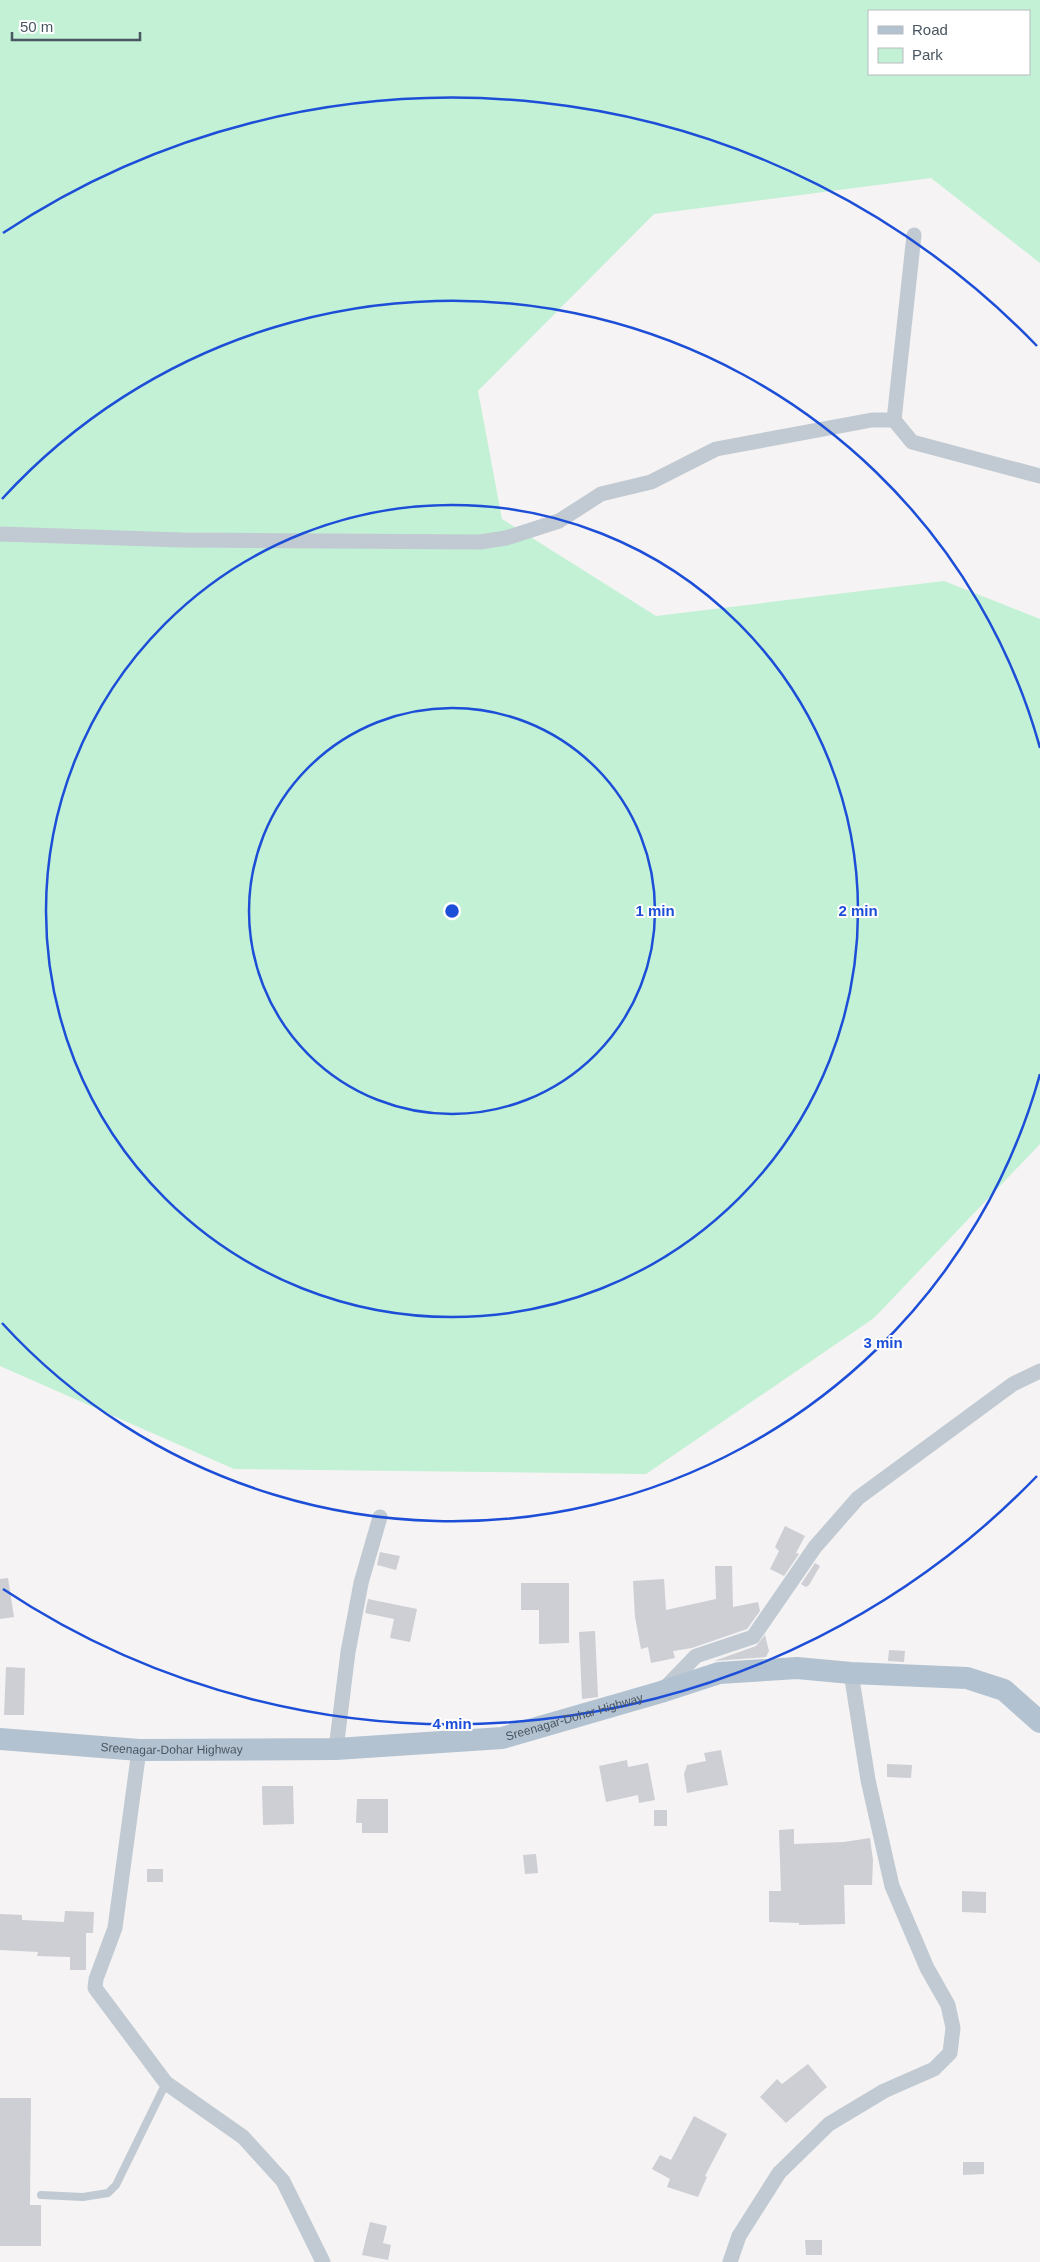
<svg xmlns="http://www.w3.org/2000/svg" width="1040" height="2262" font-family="Arial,sans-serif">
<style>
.green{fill:#c3f1d5;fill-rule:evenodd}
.building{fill:#cdcfd5}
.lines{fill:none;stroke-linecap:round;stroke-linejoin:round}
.lane{stroke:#c1cad2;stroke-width:8}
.street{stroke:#c1cad2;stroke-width:15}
.primary{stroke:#b3c2d1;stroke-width:22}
.ring{fill:none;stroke:#1d4ed8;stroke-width:2.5}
.labels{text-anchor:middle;stroke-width:4;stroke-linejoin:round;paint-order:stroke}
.street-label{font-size:12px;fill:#4a5661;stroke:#fff}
.centre{fill:#1d4ed8;stroke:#fff;stroke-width:2.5}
.ring-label{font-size:15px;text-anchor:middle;font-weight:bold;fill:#1d4ed8;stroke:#fff;stroke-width:4;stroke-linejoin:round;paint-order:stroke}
</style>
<rect width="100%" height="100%" fill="#f5f3f3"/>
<path class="green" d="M0,0H1040V263L931,178L654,214L478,391L502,519L656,616L944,581L1040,619V1144L874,1318L646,1474L234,1469L0,1366ZM869,11H1029V74H869Z"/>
<g class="building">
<polygon points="785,1526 805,1536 796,1553 799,1554 784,1576 770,1569 779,1551 775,1547"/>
<polygon points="380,1552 400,1556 396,1570 377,1565"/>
<polygon points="815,1563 820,1566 809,1585 806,1587 801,1584"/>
<polygon points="715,1566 732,1566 733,1607 758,1602 760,1611 747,1629 692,1648 673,1651 675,1658 651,1663 648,1647 641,1649 635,1617 633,1581 664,1579 666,1610 716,1599"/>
<polygon points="8,1578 14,1617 0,1619 0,1579"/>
<polygon points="521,1583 569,1583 569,1643 539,1644 539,1610 521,1610"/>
<polygon points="368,1599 417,1609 410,1642 390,1638 394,1619 365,1613"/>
<polygon points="595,1631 598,1697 582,1699 579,1632"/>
<polygon points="765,1635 769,1651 766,1657 714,1661 756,1646"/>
<polygon points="889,1650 905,1651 904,1662 888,1661"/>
<polygon points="6,1667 25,1668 24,1715 4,1715"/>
<polygon points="721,1750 728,1785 687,1793 684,1774 687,1765 706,1761 704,1753"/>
<polygon points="627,1760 628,1767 648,1763 655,1800 639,1803 638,1795 606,1802 599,1766"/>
<polygon points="887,1764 912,1765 911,1778 887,1777"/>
<polygon points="262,1786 293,1786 294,1824 263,1825"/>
<polygon points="357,1799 388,1799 388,1833 362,1833 362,1823 356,1823"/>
<rect x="654" y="1810" width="13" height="16"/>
<polygon points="794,1829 794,1844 844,1842 870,1838 873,1860 872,1885 844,1885 845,1924 799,1925 799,1923 769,1922 769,1891 781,1891 779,1830"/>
<polygon points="536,1854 538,1873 525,1874 523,1855"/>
<rect x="147" y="1869" width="16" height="13"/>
<polygon points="962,1891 986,1892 986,1913 962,1912"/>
<polygon points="65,1911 94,1912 93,1933 86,1933 86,1970 70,1970 70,1957 37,1956 38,1952 0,1950 0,1914 22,1915 22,1920 64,1922"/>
<polygon points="808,2064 827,2087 786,2123 760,2097 777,2079 782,2084"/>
<polygon points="0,2098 31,2098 30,2205 41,2205 41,2246 0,2246"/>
<polygon points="694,2116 727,2134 705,2176 707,2177 698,2197 667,2187 670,2179 652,2169 660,2155 671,2160"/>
<polygon points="963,2162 984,2162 984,2174 963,2175"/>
<polygon points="370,2222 387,2226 383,2243 391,2245 388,2260 362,2255"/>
<polygon points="805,2240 822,2240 822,2255 806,2255"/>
</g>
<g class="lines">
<polyline class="lane" points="41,2195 83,2197 108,2193 116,2185 166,2083"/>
<g class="street">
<polyline points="894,420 914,235"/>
<polyline points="0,534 182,540 480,542 506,538 559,521 601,494 651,482 716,449 872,420 894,420 912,442 1040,476"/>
<polyline points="664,1689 696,1656 753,1637 815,1547 858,1498 1013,1384 1040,1371"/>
<polyline points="336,1749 348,1652 361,1583 380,1517"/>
<polyline points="139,1750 115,1928 96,1979 95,1988 166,2083 243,2137 283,2181 323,2262"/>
<polyline points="730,2262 739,2236 779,2173 829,2124 884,2091 934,2069 950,2053 953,2028 948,2005 927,1968 892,1886 868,1780 851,1673"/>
</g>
<path class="primary" id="s1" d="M0,1739L139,1750L336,1749L502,1738L661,1692L719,1673L797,1668L851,1673L967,1678L1004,1690L1040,1722"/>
</g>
<g class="ring">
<circle cx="452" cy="911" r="203"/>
<circle cx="452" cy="911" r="406"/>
<path d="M1040 1074A610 610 0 0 1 2 1323M2 499A610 610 0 0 1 1040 748"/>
<path d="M1037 1476A813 813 0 0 1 3 1589M3 233A813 813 0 0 1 1037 346"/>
</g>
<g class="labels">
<g class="street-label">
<text dy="4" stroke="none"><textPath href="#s1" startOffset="578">Sreenagar-Dohar Highway</textPath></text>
<text dy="4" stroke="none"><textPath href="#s1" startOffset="172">Sreenagar-Dohar Highway</textPath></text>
</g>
</g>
<circle cx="452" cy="911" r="8" class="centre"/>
<g class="ring-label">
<text x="655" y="916">1 min</text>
<text x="858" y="916">2 min</text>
<text x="883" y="1348">3 min</text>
<text x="452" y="1729">4 min</text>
</g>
<rect x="868" y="10" width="162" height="65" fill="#ffffff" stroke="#b7bbc0"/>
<rect x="878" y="26" width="25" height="8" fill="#b3c2d1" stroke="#b7bbc0"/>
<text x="912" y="35" font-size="15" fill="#4a5661">Road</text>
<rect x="878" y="48" width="25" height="15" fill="#c3f1d5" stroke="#b7bbc0"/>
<text x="912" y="60" font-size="15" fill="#4a5661">Park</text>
<path d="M12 32v8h128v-8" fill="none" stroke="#4a5661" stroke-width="2.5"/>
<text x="20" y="32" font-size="15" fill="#4a5661" stroke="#ffffff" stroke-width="4" paint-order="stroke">50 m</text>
</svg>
